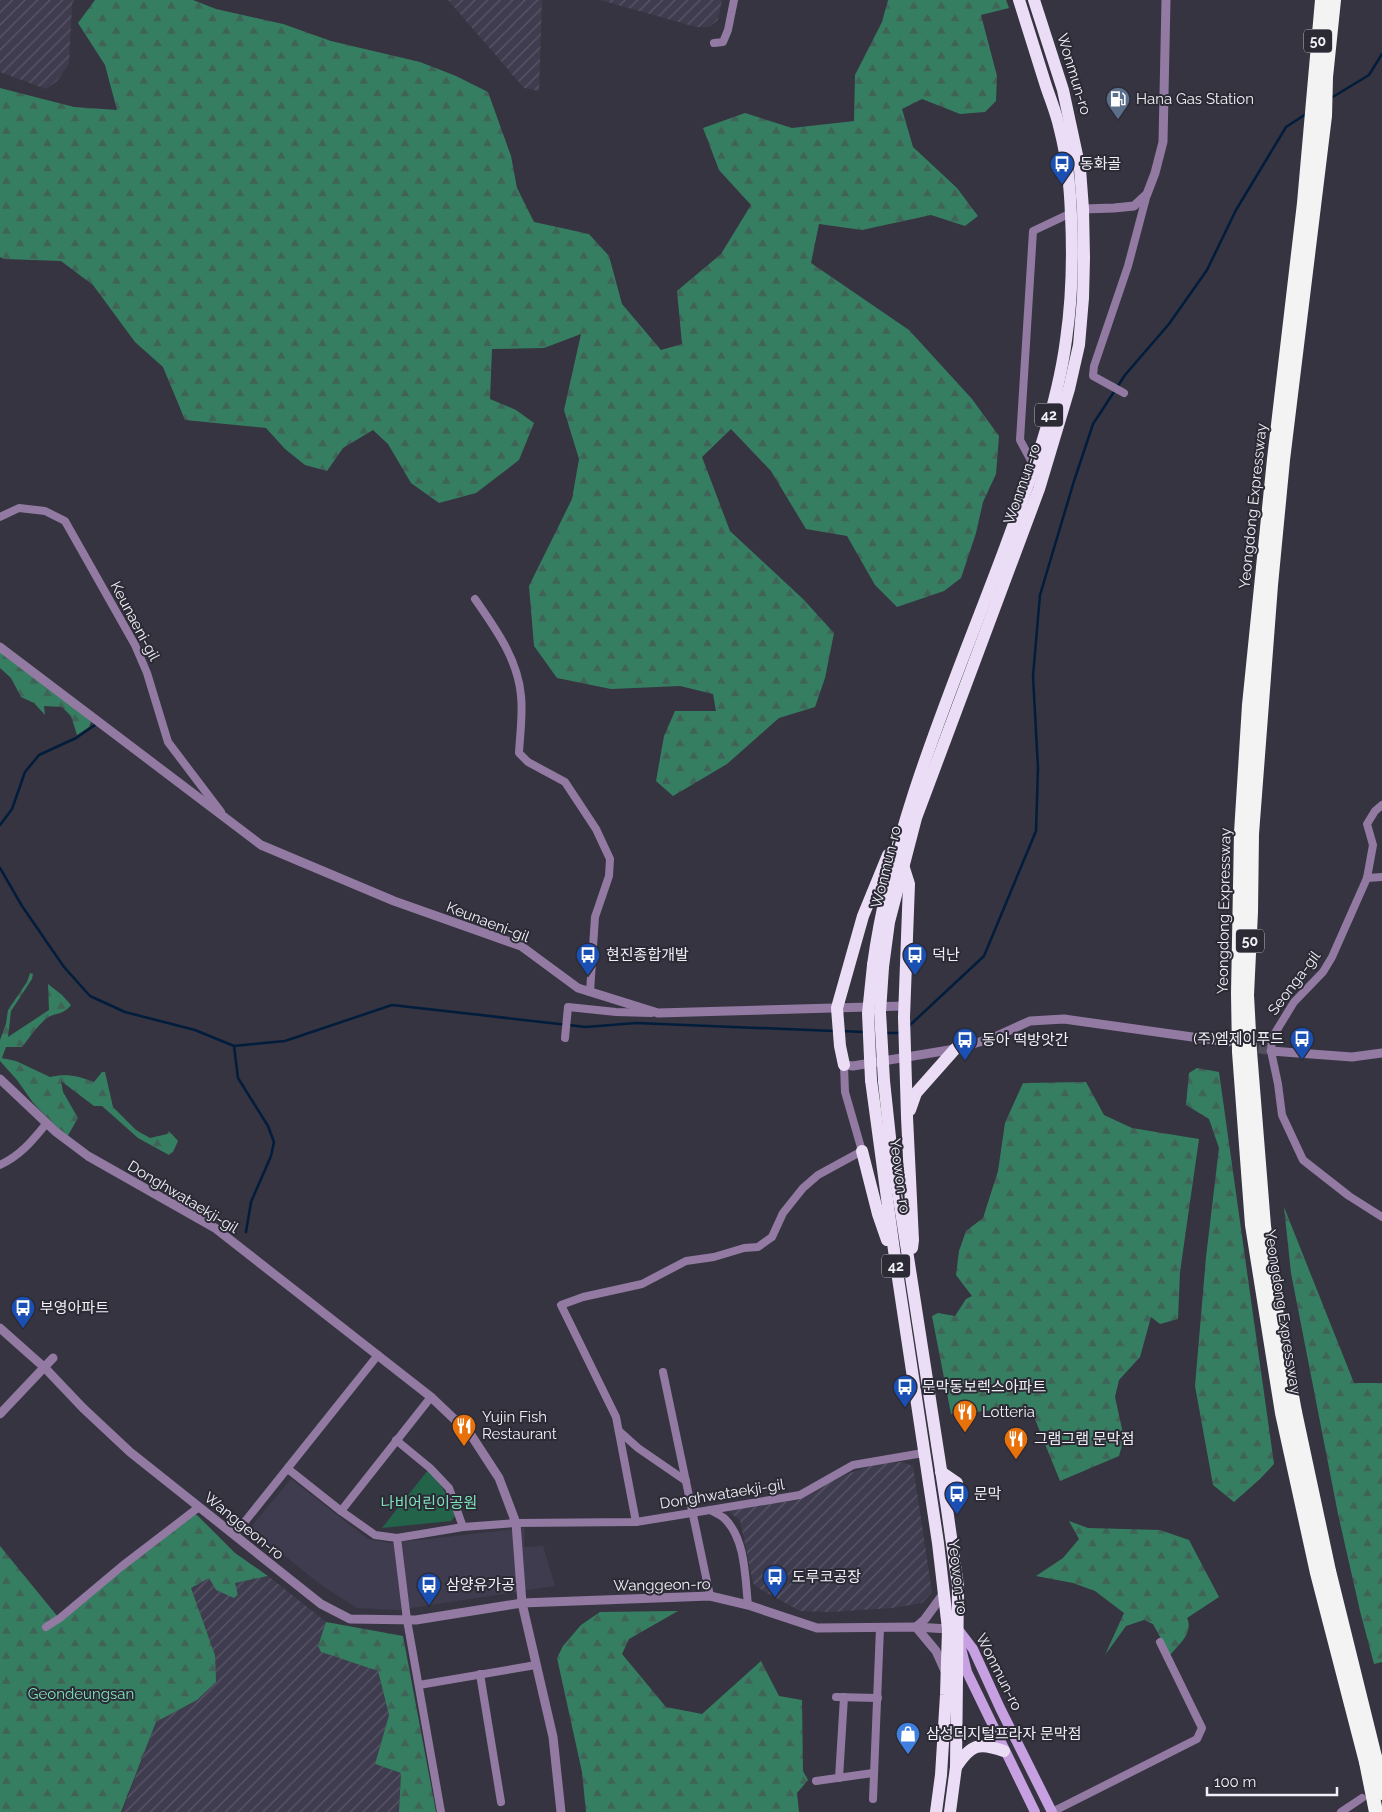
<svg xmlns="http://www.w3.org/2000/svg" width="1382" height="1812" font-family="Raleway,'Noto Sans KR',sans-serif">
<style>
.built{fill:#3e3c4e}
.industrial{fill:url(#industrial-furrows)}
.green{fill:#23634a}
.forest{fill:url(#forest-firs)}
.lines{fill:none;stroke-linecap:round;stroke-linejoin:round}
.stream{stroke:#021d3c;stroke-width:2.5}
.tertiary-tunnel{stroke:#51505c;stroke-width:9;stroke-dasharray:9 4.5;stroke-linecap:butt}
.minor{stroke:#927aa2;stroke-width:8}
.tertiary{stroke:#927aa2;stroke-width:9}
.secondary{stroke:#c6a0e0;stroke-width:10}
.trunk{stroke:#ecddf6;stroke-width:12}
.motorway{stroke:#f3f3f3;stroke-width:14}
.trunk-bridge{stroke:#ecddf6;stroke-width:12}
.motorway-bridge{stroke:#f3f3f3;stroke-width:14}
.labels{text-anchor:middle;stroke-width:4;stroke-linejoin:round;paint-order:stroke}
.shield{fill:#2b2a35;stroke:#b6b5be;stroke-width:1}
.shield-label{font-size:14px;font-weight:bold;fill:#f1f0f8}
.street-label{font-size:15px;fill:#f1f0f8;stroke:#2b2a35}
.poi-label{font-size:15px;fill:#f1f0f8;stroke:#2b2a35;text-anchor:start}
.park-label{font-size:15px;fill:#7ee5ba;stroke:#2b2a35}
</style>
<defs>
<pattern id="industrial-furrows" width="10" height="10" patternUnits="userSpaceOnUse" patternTransform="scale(1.25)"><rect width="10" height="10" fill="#3e3c4e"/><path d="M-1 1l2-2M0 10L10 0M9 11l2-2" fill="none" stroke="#5a5868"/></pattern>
<pattern id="forest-firs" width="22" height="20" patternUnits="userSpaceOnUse" patternTransform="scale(1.25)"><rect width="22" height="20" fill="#367e61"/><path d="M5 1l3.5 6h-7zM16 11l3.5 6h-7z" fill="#3f6356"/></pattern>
</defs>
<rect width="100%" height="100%" fill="#353440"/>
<polygon class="built" points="291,1479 368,1539 391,1543 525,1528 524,1547 543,1546 555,1586 398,1610 357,1608 321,1585 250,1528"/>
<g class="industrial">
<polygon points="0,0 74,0 72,4 69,64 57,81 46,89 0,72"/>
<polygon points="448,0 542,0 539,91 524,88"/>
<polygon points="600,0 722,0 718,20 709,27 696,27"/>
<polygon points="902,1462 913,1466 932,1592 922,1603 892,1608 831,1612 800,1611 758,1588 753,1583 740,1520 726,1510 798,1500 815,1492 836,1478 876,1464"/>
<polygon points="268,1576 326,1622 318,1645 321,1652 378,1671 389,1715 375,1764 401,1773 399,1812 122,1812 156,1722 197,1700 215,1655 191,1588 209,1578 216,1590 234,1583"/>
</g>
<path class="green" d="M428,1470C442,1486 449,1495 455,1516L451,1521L382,1528Z"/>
<g class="forest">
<polygon points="95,0 193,0 216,9 283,24 331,41 420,62 456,76 488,92 511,156 517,188 534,222 589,234 609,256 622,304 661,350 682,344 677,291 721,254 751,205 719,170 703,128 745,113 792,128 854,121 855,75 882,22 888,0 1006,0 1009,8 981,15 997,76 996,101 985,112 960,114 922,99 902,109 913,147 957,188 978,216 965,226 931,215 862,230 819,224 811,263 909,330 972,399 999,436 996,474 983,502 976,533 961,578 944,591 897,607 875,585 847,536 806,529 771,471 731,429 702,457 730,531 803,599 834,633 825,678 815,707 779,718 727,764 673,796 656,781 664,736 675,711 716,711 713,694 680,686 611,689 557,678 534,646 529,586 572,499 579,459 564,410 581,334 544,348 492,349 490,399 516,410 534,423 519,460 476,493 439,503 411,483 388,444 373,430 343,448 327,471 305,465 285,449 266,428 185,420 163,367 135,342 93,285 61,261 4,259 0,257 0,88 74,107 117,110 105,65 78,23"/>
<polygon points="0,651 86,717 91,722 89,727 77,735 71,716 62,707 44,706 45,715 34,703 21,697 11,678 0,668"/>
<path d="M30,973L33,974L32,979L11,1011L8,1037L49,1010L48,984L62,995L71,1005C62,1016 56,1012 47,1018C37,1026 30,1037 22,1047H6L2,1058L16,1061L50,1077C67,1073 78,1076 94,1082L102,1072H105L113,1107L136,1130L150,1138L167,1134L169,1131L178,1141L173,1152L169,1155L138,1138L102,1106H94L61,1081L63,1092L78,1118L67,1137L34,1104L17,1080L0,1061V1040L6,1024L8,1010L27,982Z"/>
<polygon points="1197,1068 1219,1072 1274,1464 1260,1479 1234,1502 1213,1485 1195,1386 1206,1257 1219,1148 1209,1119 1186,1105 1189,1073"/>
<polygon points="1086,1082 1104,1115 1132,1128 1199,1139 1180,1272 1178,1319 1160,1324 1151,1317 1140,1357 1119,1380 1115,1397 1124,1438 1119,1456 1060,1481 1030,1407 951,1414 932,1316 938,1313 955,1316 966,1299 972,1296 956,1275 959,1251 966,1231 983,1218 998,1171 1005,1123 1023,1083"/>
<polygon points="1284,1207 1354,1383 1382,1383 1382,1662 1374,1664 1360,1611 1338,1514 1291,1273"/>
<polygon points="193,1513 198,1516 235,1553 268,1576 235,1583 238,1595 234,1598 216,1590 209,1578 191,1588 215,1655 216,1682 197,1700 156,1722 121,1812 0,1812 0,1546 58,1617"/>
<path d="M1069,1521L1088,1528L1160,1530L1189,1540L1219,1597L1187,1618C1194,1633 1179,1644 1170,1655L1153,1624L1144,1620L1126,1626L1105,1655L1124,1613L1095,1591L1073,1583L1036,1576L1063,1558L1079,1539Z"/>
<polygon points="678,1611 629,1639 622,1654 666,1707 702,1714 761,1661 779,1696 802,1700 803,1771 808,1780 797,1793 799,1812 586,1812 582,1772 557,1658 563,1646 581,1625 600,1612"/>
<polygon points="326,1622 403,1636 436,1812 399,1812 401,1773 375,1764 389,1715 378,1671 321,1652 318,1646"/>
</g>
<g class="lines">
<g class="stream">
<polyline points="1331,98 1369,75 1382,54"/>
<polyline points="0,825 12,809 25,772 39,755 76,738 95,725"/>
<polyline points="0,868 22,906 64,967 90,996 125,1012 195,1030 234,1046 285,1041 392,1005 586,1027 636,1023 834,1031"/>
<polyline points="909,1026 984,956 1036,831 1038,768 1033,676 1040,595 1074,481 1093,424 1125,375 1169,324 1207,270 1236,210 1286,127 1306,114"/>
<polyline points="842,1031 864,1032"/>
<polyline points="885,1033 901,1033"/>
<polyline points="234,1046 238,1078 268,1126 274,1142 271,1156 251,1202 246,1232"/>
</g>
<polyline class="tertiary-tunnel" points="1245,1046 1271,1051"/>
<g class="minor">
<polyline points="714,43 723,42 728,30 734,0"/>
<polyline points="1124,393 1093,376 1094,366 1128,266 1147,194"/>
<polyline points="1034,466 1020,440 1033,231 1071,213"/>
<polyline points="0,517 19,508 45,511 65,521 135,645 147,673 168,742 221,812"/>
<path d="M475,599C495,628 518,659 521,696C523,714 520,734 519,753L528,762L565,782L596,829L610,859L609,876L595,917L590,992"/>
<polyline points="1382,805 1375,811 1367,824 1373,845 1367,878 1332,957 1323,972 1294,1002 1272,1038 1271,1051 1278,1084 1282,1115 1303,1160 1349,1196 1382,1217"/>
<polyline points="1367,878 1382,877"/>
<polyline points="565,1038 568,1007 616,1012 651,1013"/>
<path d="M0,1165C21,1155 32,1141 46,1124"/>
<polyline points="663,1372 710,1596"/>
<polyline points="619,1431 638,1448 686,1481"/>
<polyline points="396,1440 430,1468 449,1488 463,1527"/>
<polyline points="288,1469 341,1511 375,1535 397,1538 463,1527 516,1523 636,1522 710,1510 800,1495 853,1465 923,1453"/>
<path d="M710,1510C714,1512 720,1515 724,1518C746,1539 745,1578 748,1605"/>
<polyline points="341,1511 431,1397"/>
<polyline points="636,1522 616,1417 561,1305 583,1297 642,1284 686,1261 714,1257 744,1248 758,1247 772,1237 783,1213 803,1188 818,1175 862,1151 845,1092 844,1065"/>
<polyline points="235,1534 378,1355"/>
<polyline points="397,1538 407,1620 441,1812"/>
<polyline points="46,1627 60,1618 122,1566 199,1507"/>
<polyline points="480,1674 501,1802"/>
<polyline points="419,1685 536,1665"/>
<polyline points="836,1697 878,1698"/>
<polyline points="839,1778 844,1697"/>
<polyline points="816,1781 873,1773"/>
<polyline points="873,1799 880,1628"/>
<polyline points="1052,1812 1197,1739 1202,1728 1160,1642"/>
<polyline points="1341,1812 1362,1798"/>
</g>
<g class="tertiary">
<polyline points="1083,209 1114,208 1134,206 1147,194 1155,173 1163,142 1166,0"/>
<polyline points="0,647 261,845 394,901 521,946 578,988 658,1013 904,1006"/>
<polyline points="1271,1051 1352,1057 1382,1053"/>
<polyline points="844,1065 853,1066 955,1049 990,1039 1030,1021 1064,1019 1228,1042"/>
<polyline points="0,1079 56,1132 88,1156 215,1228 431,1397 471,1435 499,1478 516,1523 522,1603 553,1737 561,1812"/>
<polyline points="0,1328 45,1368 83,1408 130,1452 321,1604 350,1619 416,1620 522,1603 710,1596 748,1605 817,1628 916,1627 948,1629"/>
<polyline points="0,1414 53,1358"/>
<polyline points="944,1593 925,1619 916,1627 936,1651 945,1671"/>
</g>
<g class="secondary">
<polyline points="957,1628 973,1649 1000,1708 1052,1812"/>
<polyline points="960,1644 967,1672 1035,1812"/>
</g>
<g class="trunk">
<polyline points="903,865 909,884 904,1017 907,1117 913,1240 912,1248"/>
<path d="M873,965C893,820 954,685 1005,548C1029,483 1057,409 1066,340C1072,299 1073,256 1071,215C1070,187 1067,157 1060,130C1057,115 1051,101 1046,86C1037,58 1028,29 1019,0"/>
<polyline points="883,967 889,922 916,818 1039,489 1069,389 1079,345 1083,298 1084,258 1083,209 1080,169 1063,90 1034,0"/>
<polyline points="844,1065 840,1046 837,1008 863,916 888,855"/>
<polyline points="871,1080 896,1265 938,1543 948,1629 946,1695 941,1775 936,1812"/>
<polyline points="884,1081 891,1147 947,1509 958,1586 956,1767 950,1812"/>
<polyline points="910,1110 916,1093 955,1049"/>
<polyline points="862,1151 878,1214 887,1240"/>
<polyline points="941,1472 957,1483"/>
<path d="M956,1767C971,1744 979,1742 1004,1751"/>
</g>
<g class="motorway">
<polyline points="1322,0 1304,203 1274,459 1249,705 1241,833 1238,994 1239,1052 1252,1225 1282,1413 1317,1573 1366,1762"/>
<polyline points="1334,0 1326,77 1325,116 1283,460 1271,585 1252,834 1251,912 1247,995 1250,1051 1264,1226 1274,1299 1295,1412 1329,1571 1375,1757"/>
</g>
<g class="trunk-bridge">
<polyline points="883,967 880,1012 884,1081"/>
<polyline points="871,1080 868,1013 873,965"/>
</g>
<g class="motorway-bridge">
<polyline points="1375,1757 1382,1793"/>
<polyline points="1366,1762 1376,1812"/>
</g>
</g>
<defs>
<symbol id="fuel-pin" viewBox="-11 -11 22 30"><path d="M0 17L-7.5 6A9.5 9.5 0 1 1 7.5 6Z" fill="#5c6f8a" stroke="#2b2a35"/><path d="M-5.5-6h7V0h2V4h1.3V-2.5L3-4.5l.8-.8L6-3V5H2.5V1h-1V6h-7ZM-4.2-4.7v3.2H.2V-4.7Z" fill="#fff"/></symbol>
<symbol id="bus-pin" viewBox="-11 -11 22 30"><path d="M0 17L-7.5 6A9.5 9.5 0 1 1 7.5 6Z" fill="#1a4fb4" stroke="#2b2a35"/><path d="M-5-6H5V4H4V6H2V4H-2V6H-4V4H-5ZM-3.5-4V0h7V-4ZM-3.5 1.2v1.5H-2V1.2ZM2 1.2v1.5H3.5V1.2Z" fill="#fff"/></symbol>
<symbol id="restaurant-pin" viewBox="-11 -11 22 30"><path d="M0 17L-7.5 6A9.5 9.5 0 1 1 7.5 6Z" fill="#e8710a" stroke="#2b2a35"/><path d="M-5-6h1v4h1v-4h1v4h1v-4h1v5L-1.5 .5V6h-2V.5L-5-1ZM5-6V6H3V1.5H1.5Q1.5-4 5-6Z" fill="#fff"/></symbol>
<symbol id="shop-pin" viewBox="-11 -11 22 30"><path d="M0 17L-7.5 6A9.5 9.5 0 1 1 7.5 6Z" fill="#3f7fe0" stroke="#2b2a35"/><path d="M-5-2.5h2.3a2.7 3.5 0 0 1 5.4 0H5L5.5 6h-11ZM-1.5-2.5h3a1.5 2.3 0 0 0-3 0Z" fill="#fff"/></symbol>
</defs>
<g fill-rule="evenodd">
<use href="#fuel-pin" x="1104" y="85" width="28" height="38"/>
<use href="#bus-pin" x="1048" y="150" width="28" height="38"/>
<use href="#bus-pin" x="574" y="941" width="28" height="38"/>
<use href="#bus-pin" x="901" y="941" width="28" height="38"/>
<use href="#bus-pin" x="1288" y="1025" width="28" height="38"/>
<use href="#bus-pin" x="951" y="1026" width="28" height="38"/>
<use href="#bus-pin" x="9" y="1294" width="28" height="38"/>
<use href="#bus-pin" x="891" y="1373" width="28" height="38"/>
<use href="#restaurant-pin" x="951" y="1398" width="28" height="38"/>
<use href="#restaurant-pin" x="450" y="1412" width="28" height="38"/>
<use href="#restaurant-pin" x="1002" y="1425" width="28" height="38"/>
<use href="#bus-pin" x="943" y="1480" width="28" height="38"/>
<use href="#bus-pin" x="761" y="1563" width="28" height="38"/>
<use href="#bus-pin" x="415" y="1571" width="28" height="38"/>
<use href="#shop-pin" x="894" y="1720" width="28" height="38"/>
</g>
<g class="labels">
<g class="shield">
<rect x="1304" y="29.5" width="28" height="23" rx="4"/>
<rect x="1035" y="403.5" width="28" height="23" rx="4"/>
<rect x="1236" y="929.5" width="28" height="23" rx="4"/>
<rect x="882" y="1254.5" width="28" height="23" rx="4"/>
</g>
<g class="shield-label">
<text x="1318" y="46">50</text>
<text x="1049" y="420">42</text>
<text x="1250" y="946">50</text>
<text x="896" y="1271">42</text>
</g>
<g class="street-label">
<text transform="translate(1074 74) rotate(73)" y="5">Wonmun-ro</text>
<text transform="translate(1022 484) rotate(-71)" y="5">Wonmun-ro</text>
<text transform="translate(1253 506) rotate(-84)" y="5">Yeongdong Expressway</text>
<text transform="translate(135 621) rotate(62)" y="5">Keunaeni-gil</text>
<text transform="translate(886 867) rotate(-76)" y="5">Wonmun-ro</text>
<text transform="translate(1224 911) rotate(-89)" y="5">Yeongdong Expressway</text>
<text transform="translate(488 922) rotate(21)" y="5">Keunaeni-gil</text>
<text transform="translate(1294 983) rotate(-53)" y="5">Seonga-gil</text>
<text transform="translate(900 1176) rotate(82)" y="5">Yeowon-ro</text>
<text transform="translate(183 1197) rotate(31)" y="5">Donghwataekji-gil</text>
<text transform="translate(1283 1312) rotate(81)" y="5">Yeongdong Expressway</text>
<text transform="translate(722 1494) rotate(-9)" y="5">Donghwataekji-gil</text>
<text transform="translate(244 1526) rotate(39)" y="5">Wanggeon-ro</text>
<text transform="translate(958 1577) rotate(83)" y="5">Yeowon-ro</text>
<text transform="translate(662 1585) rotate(-1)" y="5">Wanggeon-ro</text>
<text transform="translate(999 1672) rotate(63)" y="5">Wonmun-ro</text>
</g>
<g class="poi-label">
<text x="1136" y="104">Hana Gas Station</text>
<text x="1080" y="169">동화골</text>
<text x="606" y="960">현진종합개발</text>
<text x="932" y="960">덕난</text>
<text x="1284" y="1044" text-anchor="end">(주)엠제이푸드</text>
<text x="982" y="1045">동아 떡방앗간</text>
<text x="40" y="1313">부영아파트</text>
<text x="922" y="1392">문막동보렉스아파트</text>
<text x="982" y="1417">Lotteria</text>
<text x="482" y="1422">Yujin Fish<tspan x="482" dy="17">Restaurant</tspan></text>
<text x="1034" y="1444">그램그램 문막점</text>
<text x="974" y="1499">문막</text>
<text x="792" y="1582">도루코공장</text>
<text x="446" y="1590">삼양유가공</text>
<text x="926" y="1739">삼성디지털프라자 문막점</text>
</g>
<g class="park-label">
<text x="429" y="1508">나비어린이공원</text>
<text x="81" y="1699">Geondeungsan</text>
</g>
</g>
<path d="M1207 1787v8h130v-8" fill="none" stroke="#f1f0f8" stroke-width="2.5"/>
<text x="1214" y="1787" font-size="15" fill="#f1f0f8" stroke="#2b2a35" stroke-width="4" paint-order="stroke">100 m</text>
</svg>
